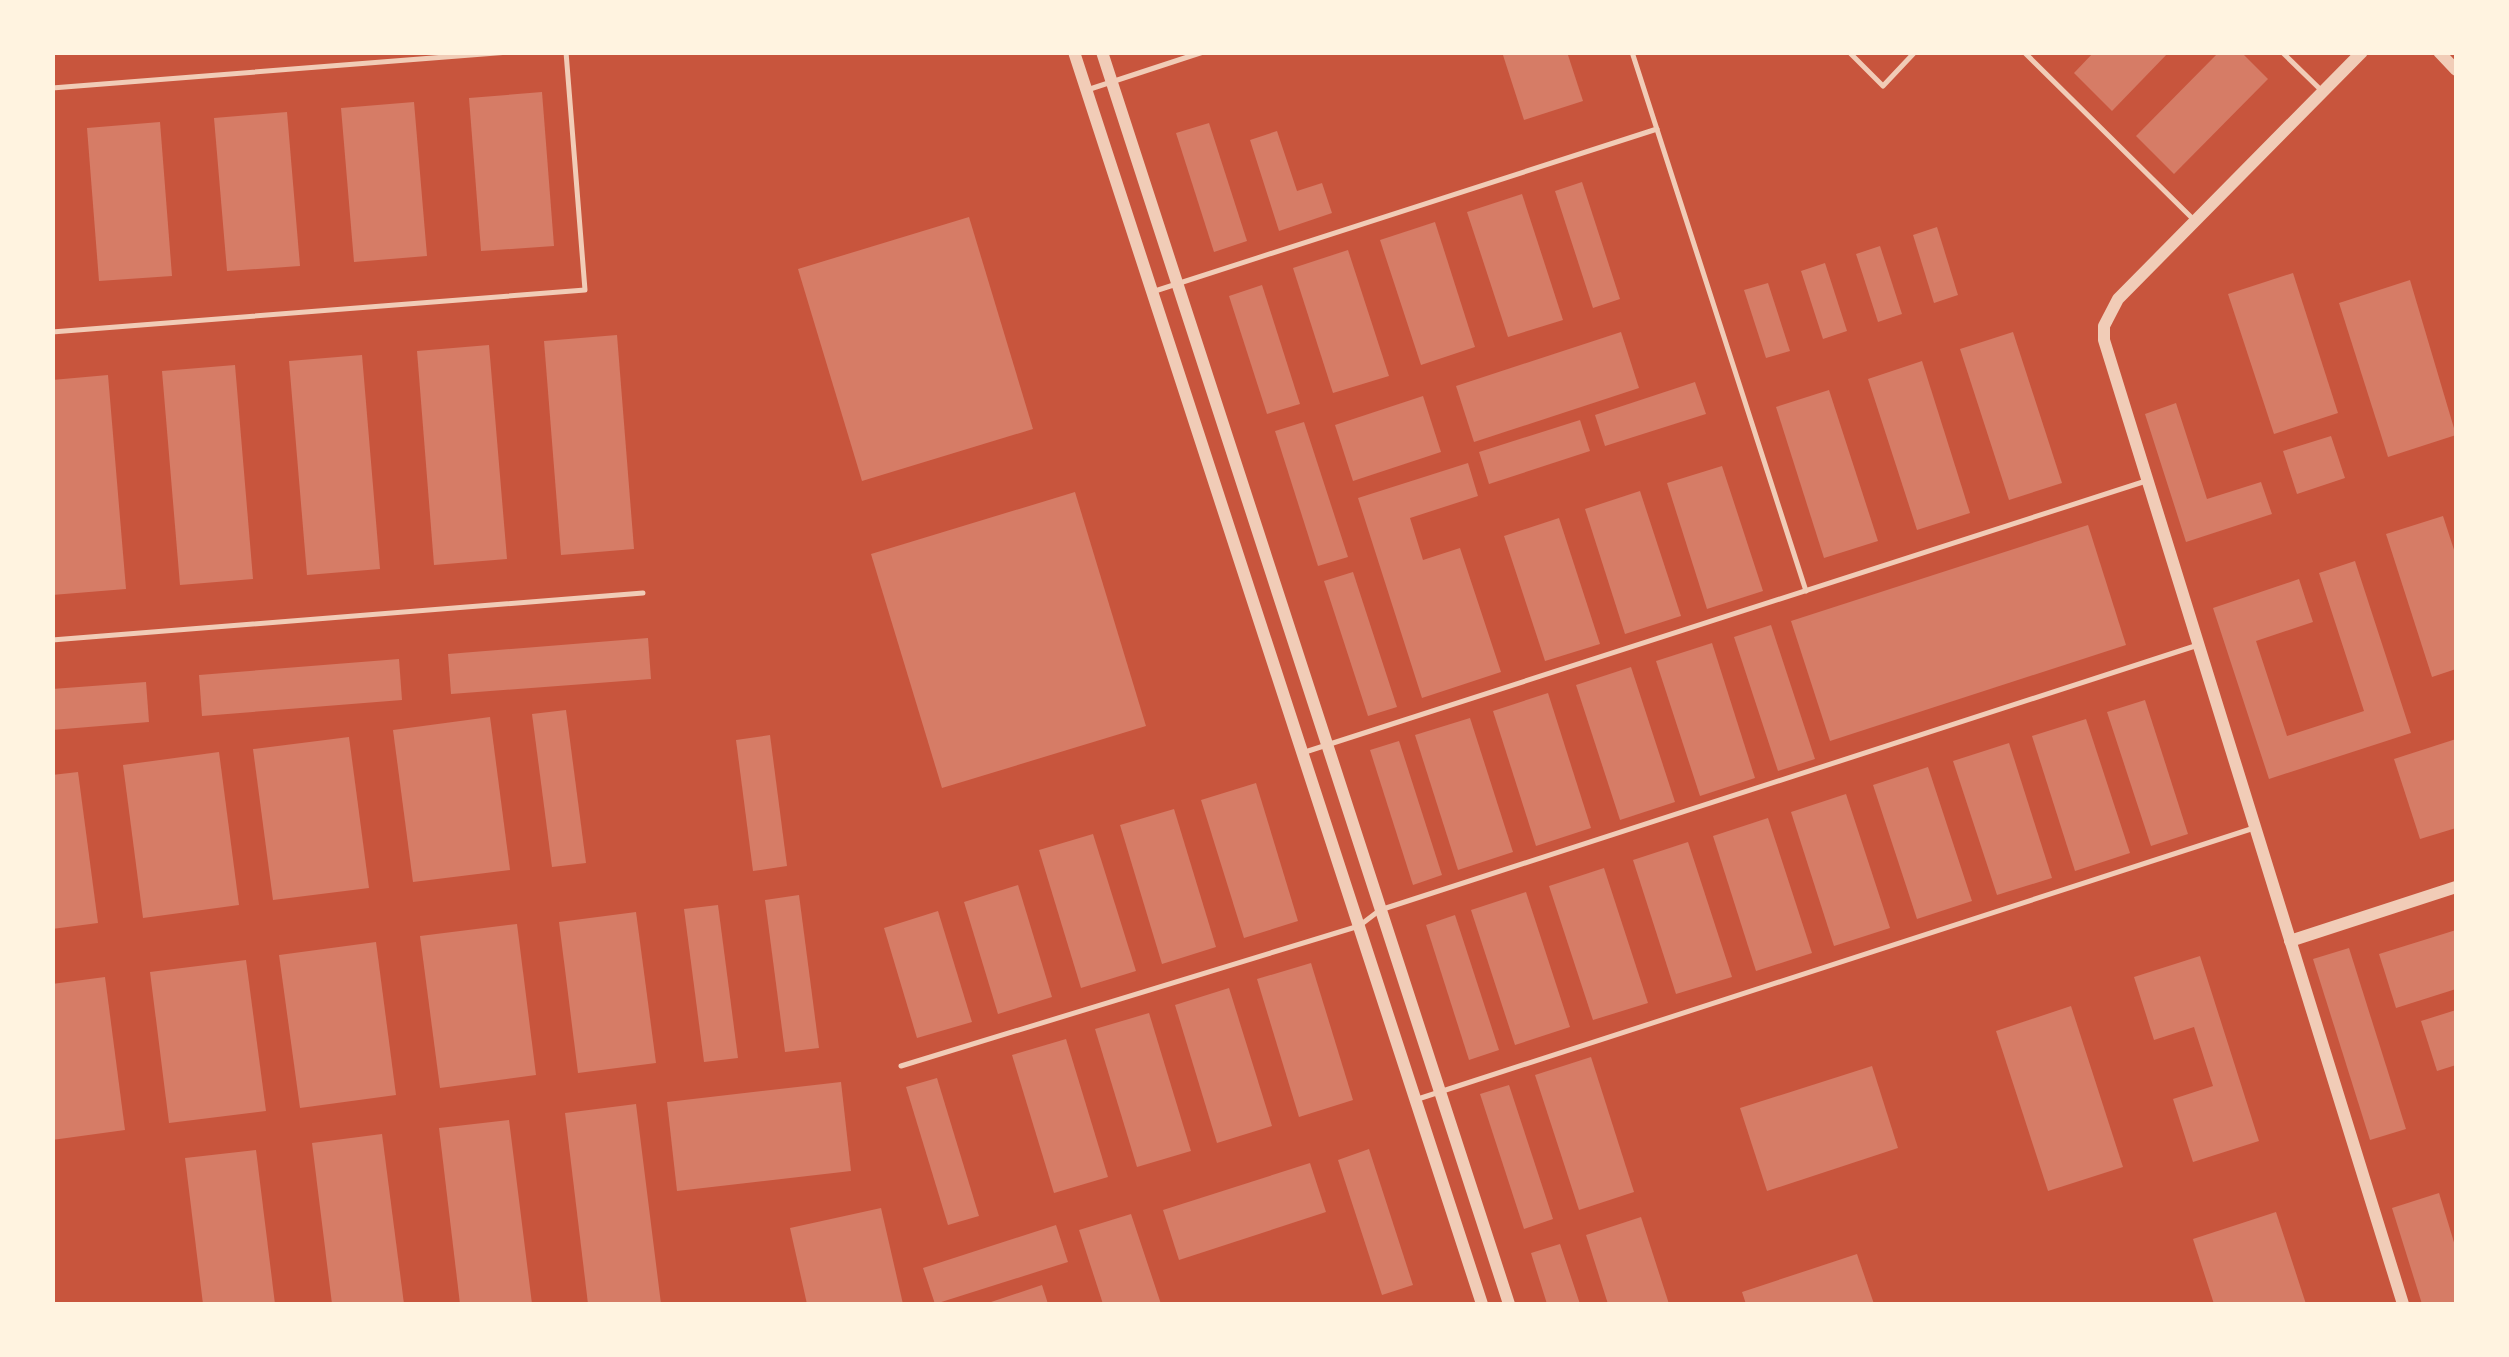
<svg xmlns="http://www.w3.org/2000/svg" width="2509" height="1357" font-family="'Alegreya Sans',sans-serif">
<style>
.building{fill:#d67c66}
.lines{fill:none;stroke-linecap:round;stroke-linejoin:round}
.service{stroke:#f1ccb7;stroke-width:5}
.tertiary{stroke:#f1ccb7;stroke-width:12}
</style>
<rect width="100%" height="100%" fill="#c8553d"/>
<g class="building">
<polygon points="1502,52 1567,52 1583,101 1524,120"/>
<polygon points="2094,52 2169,52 2112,111 2074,73"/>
<polygon points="2219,52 2241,52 2268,79 2174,174 2136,136"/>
<polygon points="542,92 554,246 481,251 469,98"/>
<polygon points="414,102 427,256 354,262 341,108"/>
<polygon points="287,112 300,266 227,271 214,118"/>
<polygon points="160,122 172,276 99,281 87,128"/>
<polygon points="1209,123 1247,241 1214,252 1176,133"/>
<polygon points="1277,131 1297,191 1322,183 1332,213 1279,231 1250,140"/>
<polygon points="1582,182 1620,299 1593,308 1555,191"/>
<polygon points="1522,194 1563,320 1508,337 1467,212"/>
<polygon points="969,217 1033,429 862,481 798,269"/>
<polygon points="1435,222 1475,347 1421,365 1380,240"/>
<polygon points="1937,227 1958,295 1934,303 1913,235"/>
<polygon points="1880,246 1902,314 1878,322 1856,254"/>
<polygon points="1348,250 1389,376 1333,393 1293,268"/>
<polygon points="1825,263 1847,331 1823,339 1801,271"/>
<polygon points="2293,273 2338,413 2274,434 2228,294"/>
<polygon points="2410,280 2456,435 2388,457 2339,303"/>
<polygon points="1768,283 1790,351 1766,358 1744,290"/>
<polygon points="1262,285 1300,404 1267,414 1229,296"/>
<polygon points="1621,332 1639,388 1474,442 1456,386"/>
<polygon points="2013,332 2062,483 2009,500 1960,349"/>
<polygon points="617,335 634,549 561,555 544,341"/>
<polygon points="489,345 507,559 434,565 417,351"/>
<polygon points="362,355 380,569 307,575 289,361"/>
<polygon points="1922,361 1970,513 1917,530 1868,379"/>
<polygon points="235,365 253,579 180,585 162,371"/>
<polygon points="108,375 126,589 52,595 52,380"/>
<polygon points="1695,382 1706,414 1605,446 1595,415"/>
<polygon points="1829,390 1878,541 1824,558 1776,407"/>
<polygon points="1423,396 1441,452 1353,481 1335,425"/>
<polygon points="2176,403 2207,499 2261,482 2272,514 2186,542 2145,414"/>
<polygon points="1580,420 1590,451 1489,484 1479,452"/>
<polygon points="1304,422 1348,557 1318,566 1275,431"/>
<polygon points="2331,436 2345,478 2297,494 2283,451"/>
<polygon points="1468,463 1478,496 1410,518 1423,560 1460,548 1501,672 1422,698 1358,498"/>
<polygon points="1722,466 1763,591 1707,609 1667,483"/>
<polygon points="1640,491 1681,616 1625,634 1585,509"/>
<polygon points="1075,492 1146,726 942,788 871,554"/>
<polygon points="2443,516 2456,556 2456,669 2432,677 2386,534"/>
<polygon points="1559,518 1600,644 1545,661 1504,536"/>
<polygon points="2088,525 2126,645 1830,741 1791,621"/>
<polygon points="2355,561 2411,733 2269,779 2213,608 2299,579 2313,622 2256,641 2287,736 2364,711 2319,573"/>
<polygon points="1353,572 1397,707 1368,716 1324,581"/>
<polygon points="1771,625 1815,759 1778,771 1734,637"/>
<polygon points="648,638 651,679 451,694 448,654"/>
<polygon points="1712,643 1755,778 1700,796 1656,661"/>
<polygon points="399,659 402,700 202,716 199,675"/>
<polygon points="1631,667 1675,802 1620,820 1576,685"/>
<polygon points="146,682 149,722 52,730 52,689"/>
<polygon points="1548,693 1591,828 1536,846 1493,711"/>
<polygon points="2145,700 2188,834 2151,846 2107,712"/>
<polygon points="566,710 586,863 552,867 532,714"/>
<polygon points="490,717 510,870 413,882 393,730"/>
<polygon points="1470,718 1513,852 1458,870 1415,735"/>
<polygon points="2086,719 2130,853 2075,871 2032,736"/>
<polygon points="770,735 787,866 753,871 736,740"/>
<polygon points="349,737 369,888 273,900 253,749"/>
<polygon points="2456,739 2456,828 2420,839 2394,759"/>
<polygon points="1399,741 1442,875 1413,885 1370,750"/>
<polygon points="2009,743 2052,878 1997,895 1953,761"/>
<polygon points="219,752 239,905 143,918 123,765"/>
<polygon points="1928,767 1972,901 1917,919 1873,785"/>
<polygon points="78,772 98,923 52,929 52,775"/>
<polygon points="1256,783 1298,921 1244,938 1201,800"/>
<polygon points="1846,794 1890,928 1834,946 1791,812"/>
<polygon points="1174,809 1216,947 1162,964 1120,825"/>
<polygon points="1768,818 1812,953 1756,971 1713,836"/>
<polygon points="1093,834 1136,971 1081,988 1039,850"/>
<polygon points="1688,842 1732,977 1676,994 1633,860"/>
<polygon points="1604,868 1648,1003 1593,1020 1549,886"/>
<polygon points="1018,885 1052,997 998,1014 964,902"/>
<polygon points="1526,892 1570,1027 1515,1045 1471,910"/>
<polygon points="799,895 819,1048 785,1052 765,900"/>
<polygon points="718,905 738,1058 704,1062 684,909"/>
<polygon points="938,911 972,1022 917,1038 884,928"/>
<polygon points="636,912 656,1063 578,1073 559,922"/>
<polygon points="1455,915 1499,1050 1469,1060 1426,925"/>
<polygon points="517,924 536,1075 440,1088 420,936"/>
<polygon points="2456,930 2456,989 2396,1008 2379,954"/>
<polygon points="376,942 396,1095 300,1108 279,955"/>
<polygon points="2349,948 2406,1129 2370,1140 2313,959"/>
<polygon points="2200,956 2259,1141 2193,1162 2173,1099 2213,1086 2194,1027 2154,1040 2134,977"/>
<polygon points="246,960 266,1111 169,1123 150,972"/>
<polygon points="1311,963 1353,1100 1299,1117 1257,979"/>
<polygon points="105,977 125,1130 52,1140 52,984"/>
<polygon points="1229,988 1272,1126 1217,1143 1175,1005"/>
<polygon points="2071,1006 2123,1167 2048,1191 1996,1031"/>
<polygon points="2456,1010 2456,1065 2437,1071 2421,1021"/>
<polygon points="1149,1013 1191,1151 1137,1167 1095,1029"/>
<polygon points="1066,1039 1108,1177 1054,1193 1012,1055"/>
<polygon points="1591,1057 1634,1192 1579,1210 1535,1075"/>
<polygon points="1872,1066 1898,1148 1767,1191 1740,1108"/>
<polygon points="937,1078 979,1216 948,1225 906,1087"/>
<polygon points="841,1082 851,1171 677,1191 667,1102"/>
<polygon points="1509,1085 1553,1219 1524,1229 1480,1094"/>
<polygon points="636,1104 661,1304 588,1304 565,1113"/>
<polygon points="509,1120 532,1304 460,1304 439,1128"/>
<polygon points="382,1134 404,1304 332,1304 312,1143"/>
<polygon points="1369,1149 1413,1285 1382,1295 1338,1160"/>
<polygon points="256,1150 275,1304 203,1304 185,1158"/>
<polygon points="1310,1163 1326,1212 1179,1260 1163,1210"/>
<polygon points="2439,1193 2456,1249 2456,1304 2422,1304 2392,1208"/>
<polygon points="881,1208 903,1304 807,1304 790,1228"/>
<polygon points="2276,1212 2306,1304 2214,1304 2193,1239"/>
<polygon points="1131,1214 1161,1304 1103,1304 1079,1230"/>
<polygon points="1641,1217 1669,1304 1608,1304 1586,1235"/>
<polygon points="1056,1225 1068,1262 935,1304 923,1268"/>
<polygon points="1560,1244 1580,1304 1547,1304 1531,1253"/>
<polygon points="1857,1254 1874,1304 1746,1304 1742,1292"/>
<polygon points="1042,1285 1048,1304 985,1304"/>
</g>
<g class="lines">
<g class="service">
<polyline points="1632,52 1806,591"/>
<polyline points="1849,52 1883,86 1915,52"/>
<polyline points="2024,52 2193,219"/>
<polyline points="2282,52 2323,92"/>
<polyline points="52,88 509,52"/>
<polyline points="1087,90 1203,52"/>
<polyline points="1155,291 1657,129"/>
<polyline points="52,332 585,290 566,52"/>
<polyline points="52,640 643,593"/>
<polyline points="1302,753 2146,481"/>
<polyline points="901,1066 1359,926 1380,910 2195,646"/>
<polyline points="1418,1099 2254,828"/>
</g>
<g class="tertiary">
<polyline points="1074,52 1482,1304"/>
<polyline points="1102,52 1509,1304"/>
<polyline points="2362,52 2118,299 2104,326 2104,340 2403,1304"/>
<polyline points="2439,52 2456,70"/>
<polyline points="2290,941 2456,887"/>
</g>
</g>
<rect width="2509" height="1357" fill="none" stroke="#fff3e0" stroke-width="110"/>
</svg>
